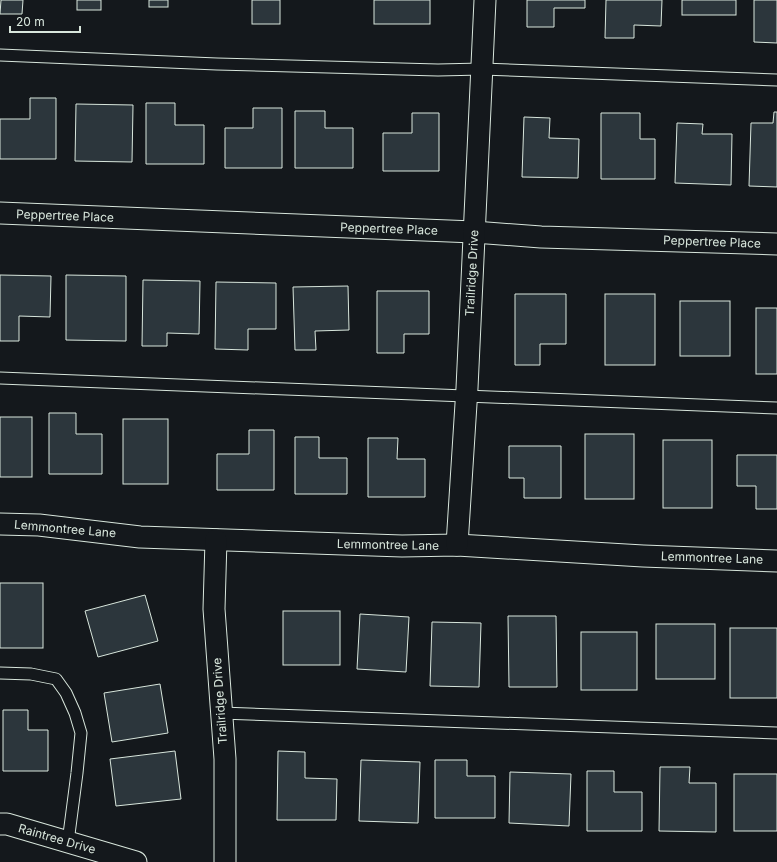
<svg xmlns="http://www.w3.org/2000/svg" width="777" height="862" font-family="Inter,sans-serif">
<style>
.building{fill:#2c363c;stroke:#d8e6dc}
.lines{fill:none;stroke-linecap:round;stroke-linejoin:round}
.service-casing{stroke:#d8e6dc;stroke-width:13}
.minor-casing{stroke:#d8e6dc;stroke-width:23}
.service{stroke:#14181c;stroke-width:11}
.minor{stroke:#14181c;stroke-width:21}
.labels{text-anchor:middle;stroke-width:3;stroke-linejoin:round;paint-order:stroke}
.street-label{font-size:12px;fill:#d8e6dc;stroke:#14181c}
</style>
<rect width="100%" height="100%" fill="#14181c"/>
<g class="building">
<polygon points="1,0 23,0 22,14 0,14"/>
<rect x="77" y="0" width="24" height="10"/>
<rect x="149" y="0" width="19" height="7"/>
<rect x="252" y="0" width="28" height="24"/>
<rect x="374" y="0" width="56" height="24"/>
<polygon points="527,0 585,0 585,8 554,8 554,27 527,27"/>
<polygon points="606,0 662,0 661,26 634,25 634,38 605,38"/>
<rect x="682" y="0" width="54" height="15"/>
<polygon points="754,0 777,0 777,43 754,42"/>
<polygon points="30,98 56,98 56,159 0,159 0,119 30,119"/>
<polygon points="146,103 175,103 175,125 204,125 204,164 146,164"/>
<polygon points="76,104 133,105 132,162 75,161"/>
<polygon points="253,108 282,108 282,168 225,168 225,128 253,128"/>
<polygon points="295,111 325,111 325,128 353,128 353,168 295,168"/>
<polygon points="774,112 777,112 777,187 749,186 751,123 773,123"/>
<polygon points="412,113 439,113 439,171 383,171 383,133 412,133"/>
<polygon points="601,113 640,113 640,139 655,139 655,179 601,179"/>
<polygon points="524,117 550,118 549,138 579,139 578,178 522,177"/>
<polygon points="677,123 703,124 702,134 732,134 731,185 675,183"/>
<polygon points="0,275 51,276 50,317 19,316 19,341 0,341"/>
<polygon points="66,275 126,276 126,341 66,340"/>
<polygon points="143,280 200,281 199,334 167,333 167,346 142,346"/>
<polygon points="216,282 276,283 276,329 248,329 248,350 215,349"/>
<polygon points="348,286 349,330 315,331 316,350 295,350 293,287"/>
<polygon points="377,291 429,291 429,334 404,334 404,353 377,353"/>
<polygon points="515,294 566,294 566,344 540,344 540,365 515,365"/>
<rect x="605" y="294" width="50" height="71"/>
<rect x="680" y="301" width="50" height="55"/>
<rect x="756" y="308" width="21" height="66"/>
<polygon points="49,413 76,413 76,434 102,434 102,474 49,474"/>
<rect x="0" y="417" width="32" height="60"/>
<rect x="123" y="419" width="45" height="65"/>
<polygon points="249,430 274,430 274,490 217,490 217,454 249,454"/>
<rect x="585" y="434" width="49" height="65"/>
<polygon points="295,437 319,437 319,458 347,458 347,494 295,494"/>
<polygon points="368,438 398,438 397,459 425,459 425,497 368,497"/>
<rect x="663" y="440" width="49" height="68"/>
<polygon points="509,446 561,446 561,498 524,498 524,478 509,478"/>
<polygon points="737,455 777,455 777,509 756,509 756,486 737,486"/>
<rect x="0" y="583" width="43" height="65"/>
<polygon points="145,595 158,641 98,657 85,611"/>
<rect x="283" y="611" width="57" height="54"/>
<polygon points="360,614 409,617 406,672 357,669"/>
<polygon points="508,616 556,616 557,687 509,687"/>
<polygon points="432,622 481,623 479,687 430,686"/>
<rect x="656" y="624" width="59" height="55"/>
<rect x="730" y="628" width="47" height="70"/>
<rect x="581" y="632" width="56" height="58"/>
<polygon points="160,684 168,733 112,742 104,693"/>
<polygon points="3,710 28,710 28,730 48,730 48,771 3,771"/>
<polygon points="175,751 181,799 116,806 110,759"/>
<polygon points="278,751 305,752 305,778 337,779 336,820 277,820"/>
<polygon points="361,760 420,762 418,823 359,821"/>
<polygon points="435,760 467,760 467,776 495,776 495,818 435,818"/>
<polygon points="660,767 690,767 689,783 716,783 716,832 659,831"/>
<polygon points="587,771 614,771 614,792 642,792 642,831 587,831"/>
<polygon points="510,772 571,774 569,826 509,823"/>
<rect x="734" y="774" width="43" height="57"/>
</g>
<g class="lines">
<defs>
<g id="service">
<polyline points="0,55 217,64 438,70 482,69 777,80"/>
<polyline points="0,378 777,408"/>
<polyline points="0,673 31,674 56,679 66,693 75,713 81,733 77,773 68,842"/>
<polyline points="221,713 777,733"/>
</g>
<g id="minor">
<polyline points="0,213 474,232 541,237 777,244"/>
<polyline points="0,524 39,525 140,537 402,546 457,545 643,556 777,561"/>
<polyline points="216,540 214,609 225,759 225,862"/>
<polyline points="457,545 467,388 485,0"/>
<polyline points="0,824 7,824 136,862"/>
</g>
</defs>
<use href="#service" class="service-casing"/>
<use href="#minor" class="minor-casing"/>
<use href="#service" class="service"/>
<use href="#minor" class="minor"/>
</g>
<g class="labels">
<g class="street-label">
<text transform="translate(65 216) rotate(2)" y="4">Peppertree Place</text>
<text transform="translate(389 229) rotate(2)" y="4">Peppertree Place</text>
<text transform="translate(712 242) rotate(2)" y="4">Peppertree Place</text>
<text transform="translate(472 273) rotate(-87)" y="4">Trailridge Drive</text>
<text transform="translate(65 529) rotate(5)" y="4">Lemmontree Lane</text>
<text transform="translate(388 545) rotate(1)" y="4">Lemmontree Lane</text>
<text transform="translate(712 558) rotate(2)" y="4">Lemmontree Lane</text>
<text transform="translate(220 701) rotate(-94)" y="4">Trailridge Drive</text>
<text transform="translate(57 839) rotate(16)" y="4">Raintree Drive</text>
</g>
</g>
<path d="M10 26v6h70v-6" fill="none" stroke="#d8e6dc" stroke-width="2"/>
<text x="16" y="26" font-size="12" fill="#d8e6dc" stroke="#14181c" stroke-width="3" paint-order="stroke">20 m</text>
</svg>
